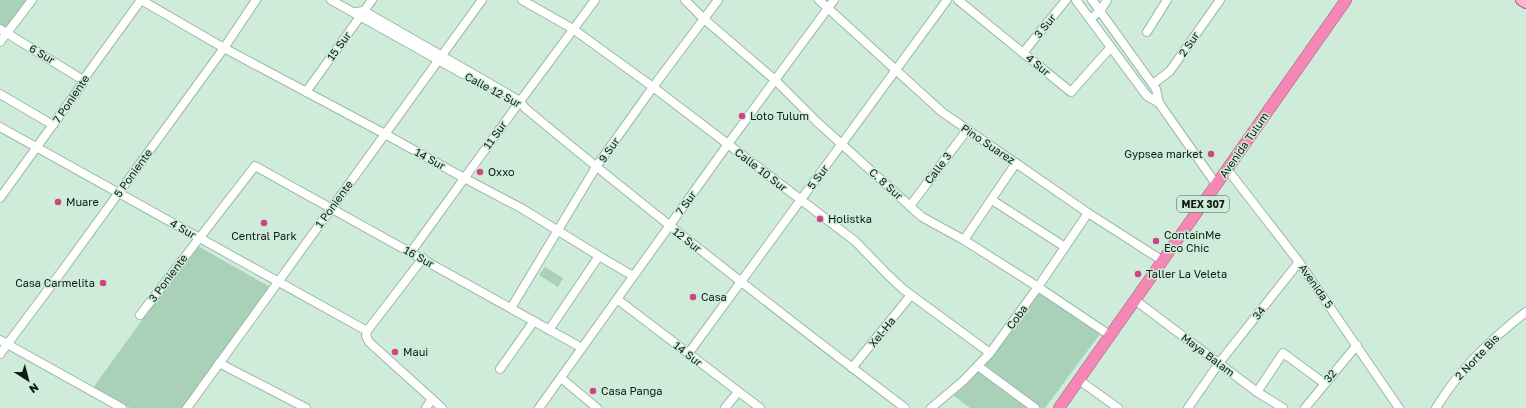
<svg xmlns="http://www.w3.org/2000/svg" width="1526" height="408" font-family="'Golos Text',sans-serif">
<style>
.grass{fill:#a9d1b8}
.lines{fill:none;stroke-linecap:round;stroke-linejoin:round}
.minor-casing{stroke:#9bb8a6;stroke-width:10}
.major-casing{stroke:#a5617d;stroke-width:12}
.highway-casing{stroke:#a5617d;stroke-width:12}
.minor{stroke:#fff;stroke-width:8}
.major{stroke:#f9b7d3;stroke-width:10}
.highway{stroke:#f587b5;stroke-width:11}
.poi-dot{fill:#cc4686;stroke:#ceecd9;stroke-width:1.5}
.labels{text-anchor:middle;stroke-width:3;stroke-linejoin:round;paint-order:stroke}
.shield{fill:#ceecd9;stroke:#495a50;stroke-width:1}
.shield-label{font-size:10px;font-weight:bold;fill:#101b15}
.street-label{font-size:11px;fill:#101b15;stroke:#ceecd9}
.poi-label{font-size:11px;fill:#101b15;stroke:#ceecd9;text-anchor:start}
</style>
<rect width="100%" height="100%" fill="#ceecd9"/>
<g class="grass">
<polygon points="0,0 29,0 6,31 0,27"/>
<polygon points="196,245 270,287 184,408 130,408 93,388"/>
<polygon points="545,267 563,278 558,287 539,275"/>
<polygon points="1039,292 1100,334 1045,408 970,408 953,395 964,387"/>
</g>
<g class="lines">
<defs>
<g id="minor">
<polyline points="331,0 463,74"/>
<polyline points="522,0 573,29 653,87 855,241 887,274 903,289 990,353"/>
<polyline points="685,0 704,19 775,80 815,120 922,217 964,240 1038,287 1111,336"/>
<polyline points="819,0 942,112 1088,213 1163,261"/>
<polyline points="958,0 1071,92 1111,47"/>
<polyline points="1076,0 1147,96 1159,103"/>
<polyline points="1092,0 1156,89 1159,103 1216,184"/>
<path d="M355,12L364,11L520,101L525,108C649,211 776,310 905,408"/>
<polyline points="1090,19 1100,11 1107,0"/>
<polyline points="0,29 83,80"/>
<polyline points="1147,32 1167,0"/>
<polyline points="0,42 32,0"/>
<polyline points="1023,53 1066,0"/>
<polyline points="1153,84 1170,71 1220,0"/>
<polyline points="306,92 372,0"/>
<polyline points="0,94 53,125"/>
<polyline points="0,127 367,331"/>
<polyline points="1227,169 1299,262 1399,408"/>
<polyline points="0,198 83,83 83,80 141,0 224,48 385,134 464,178 521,208 599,256 633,276"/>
<polyline points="992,200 1065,247"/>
<polyline points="910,206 967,130"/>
<polyline points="964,240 1016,163"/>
<polyline points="411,252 518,104 595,0"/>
<polyline points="423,258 367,331 366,336 369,342 442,408"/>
<polyline points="617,299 760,408"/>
<polyline points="1135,300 1257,392 1283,408"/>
<polyline points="511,308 596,167 653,87 718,0"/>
<polyline points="140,315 255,166 582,348"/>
<polyline points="549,330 599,256"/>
<polyline points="0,340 122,408"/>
<polyline points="0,354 62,271 224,48 256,0"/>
<polyline points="688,354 947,0"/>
<polyline points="219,363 306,408"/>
<polyline points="978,366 1035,408"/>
<polyline points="852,368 911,295"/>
<polyline points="500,369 534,321"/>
<polyline points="561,378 597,408"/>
<polyline points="1079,380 1118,408"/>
<polyline points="1257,392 1283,353 1324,383"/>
<polyline points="187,408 482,0"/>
<polyline points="426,408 432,399"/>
<polyline points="539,408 728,144 834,0"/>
<polyline points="725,408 738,392"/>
<polyline points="931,408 963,381 990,353 1038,287 1088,213"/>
<polyline points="1188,408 1219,363 1299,262"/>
<polyline points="1305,408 1357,345"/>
<path d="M1436,408C1460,369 1490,340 1526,312"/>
</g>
<polyline id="major" points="1521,0 1526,3"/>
<polyline id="highway" points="1059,408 1346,0"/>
</defs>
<use href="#minor" class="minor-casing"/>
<use href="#major" class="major-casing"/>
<use href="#highway" class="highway-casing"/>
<use href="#minor" class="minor"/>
<use href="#major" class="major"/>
<use href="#highway" class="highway"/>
</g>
<g class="poi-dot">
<circle cx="742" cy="116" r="4"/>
<circle cx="1211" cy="154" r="4"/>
<circle cx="480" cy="172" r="4"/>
<circle cx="58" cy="202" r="4"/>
<circle cx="820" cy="219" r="4"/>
<circle cx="264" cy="223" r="4"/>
<circle cx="1156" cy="241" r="4"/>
<circle cx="1138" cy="274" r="4"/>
<circle cx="103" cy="283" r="4"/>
<circle cx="693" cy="297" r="4"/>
<circle cx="395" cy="352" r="4"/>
<circle cx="593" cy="391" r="4"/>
</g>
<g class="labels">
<rect class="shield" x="1177" y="196" width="52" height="16" rx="3"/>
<g class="shield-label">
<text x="1203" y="208">MEX 307</text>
</g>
<g class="street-label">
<text transform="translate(1045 26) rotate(-51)" y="4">3 Sur</text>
<text transform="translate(1189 44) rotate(-55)" y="4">2 Sur</text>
<text transform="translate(339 46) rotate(-54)" y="4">15 Sur</text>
<text transform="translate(42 54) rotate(31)" y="4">6 Sur</text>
<text transform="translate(1038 65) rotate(40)" y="4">4 Sur</text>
<text transform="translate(493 90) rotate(28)" y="4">Calle 12 Sur</text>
<text transform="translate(71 99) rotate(-56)" y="4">7 Poniente</text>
<text transform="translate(495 135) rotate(-54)" y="4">11 Sur</text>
<text transform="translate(988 144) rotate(34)" y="4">Pino Suarez</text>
<text transform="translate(1244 145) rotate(-55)" y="4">Avenida Tulum</text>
<text transform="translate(609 150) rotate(-55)" y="4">9 Sur</text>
<text transform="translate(430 159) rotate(29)" y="4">14 Sur</text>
<text transform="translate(938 168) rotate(-53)" y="4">Calle 3</text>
<text transform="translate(761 170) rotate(38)" y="4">Calle 10 Sur</text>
<text transform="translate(133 173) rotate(-54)" y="4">5 Poniente</text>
<text transform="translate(818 177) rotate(-53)" y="4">5 Sur</text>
<text transform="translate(886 184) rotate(42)" y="4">C. 8 Sur</text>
<text transform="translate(686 203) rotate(-54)" y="4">7 Sur</text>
<text transform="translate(334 204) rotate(-54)" y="4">1 Poniente</text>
<text transform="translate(183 229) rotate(30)" y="4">4 Sur</text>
<text transform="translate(687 240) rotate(38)" y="4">12 Sur</text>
<text transform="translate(419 257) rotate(29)" y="4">16 Sur</text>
<text transform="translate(168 278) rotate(-53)" y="4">3 Poniente</text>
<text transform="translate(1316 286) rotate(55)" y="4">Avenida 5</text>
<text transform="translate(1259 313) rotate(-52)" y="4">34</text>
<text transform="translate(1017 317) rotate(-54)" y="4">Coba</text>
<text transform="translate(882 332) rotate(-51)" y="4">Xel-Ha</text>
<text transform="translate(688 354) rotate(38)" y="4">14 Sur</text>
<text transform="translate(1208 355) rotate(37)" y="4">Maya Balam</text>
<text transform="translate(1477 357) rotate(-46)" y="4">2 Norte Bis</text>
<text transform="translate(1330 376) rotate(-50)" y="4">32</text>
</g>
<g class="poi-label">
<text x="750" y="120">Loto Tulum</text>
<text x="1203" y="158" text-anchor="end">Gypsea market</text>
<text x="488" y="176">Oxxo</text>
<text x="66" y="206">Muare</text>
<text x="828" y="223">Holistka</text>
<text x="1164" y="239">ContainMe<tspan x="1164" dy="13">Eco Chic</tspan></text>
<text x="264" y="240" text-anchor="middle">Central Park</text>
<text x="1146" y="278">Taller La Veleta</text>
<text x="95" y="287" text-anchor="end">Casa Carmelita</text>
<text x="701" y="301">Casa</text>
<text x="403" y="356">Maui</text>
<text x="601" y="395">Casa Panga</text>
</g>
</g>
<g transform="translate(28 380) rotate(144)" stroke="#ceecd9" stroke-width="3" paint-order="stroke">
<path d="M0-3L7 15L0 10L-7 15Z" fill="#101b15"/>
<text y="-6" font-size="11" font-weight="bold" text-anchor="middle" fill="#101b15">N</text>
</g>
</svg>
